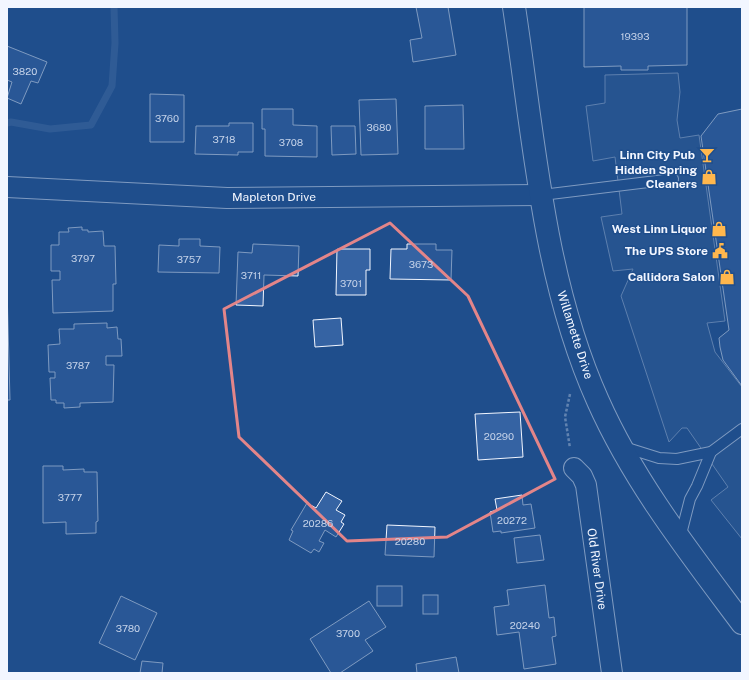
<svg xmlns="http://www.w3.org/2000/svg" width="749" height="680" font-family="'Public Sans',sans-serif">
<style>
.built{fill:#305b95;stroke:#a8bbd7}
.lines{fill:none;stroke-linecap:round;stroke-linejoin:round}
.stream{stroke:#446ba0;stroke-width:7}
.building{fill:#3563a3;stroke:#f2f6ff}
.lane-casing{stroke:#f2f6ff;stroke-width:12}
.street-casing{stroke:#f2f6ff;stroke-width:22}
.primary-casing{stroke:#f2f6ff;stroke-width:24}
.path{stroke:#b3c4dc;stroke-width:2.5;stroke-dasharray:3 2;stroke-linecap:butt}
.lane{stroke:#1f4e8c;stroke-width:10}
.street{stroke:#1f4e8c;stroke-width:20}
.primary{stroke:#1f4e8c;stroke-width:22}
.marked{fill:none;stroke:#e38589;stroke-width:3;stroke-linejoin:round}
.labels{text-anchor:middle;stroke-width:3;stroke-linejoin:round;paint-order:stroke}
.number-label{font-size:10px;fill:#c3d1e8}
.poi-label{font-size:12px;font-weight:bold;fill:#f2f6ff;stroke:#1f4e8c;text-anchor:end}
.street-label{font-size:12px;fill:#f2f6ff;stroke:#1f4e8c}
</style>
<rect width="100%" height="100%" fill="#1f4e8c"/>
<polygon class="built" points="678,73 680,92 677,120 680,138 699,135 725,321 707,323 715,352 742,387 742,539 711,500 728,487 687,428 682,428 669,442 621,296 633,269 613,271 601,217 622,214 615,157 593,161 586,106 605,103 605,75"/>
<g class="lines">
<polyline class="stream" points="7,123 11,122 50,129 91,125 112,86 115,43 114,7"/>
</g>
<g class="building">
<polygon points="416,7 448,7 456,55 413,62 410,40 422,38"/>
<polygon points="584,7 687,7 687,65 648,66 648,70 621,70 621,66 584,67"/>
<polygon points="7,46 47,62 38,83 31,81 21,104 7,98 12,82 7,80"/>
<polygon points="150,94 184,95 184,142 150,142"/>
<polygon points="396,99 398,154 361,155 359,100"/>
<polygon points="463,105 464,149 425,149 425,106"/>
<polygon points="262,109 293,109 293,125 317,126 317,157 265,156 265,129 262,129"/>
<polygon points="742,109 742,386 723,360 720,347 719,338 729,330 701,136 718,114"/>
<polygon points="229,123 253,123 253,152 238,152 238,155 195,154 196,126 229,126"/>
<polygon points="331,126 355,126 356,154 332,155"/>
<polygon points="82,227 82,230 88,230 88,232 103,231 104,246 115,246 116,284 113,284 113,311 53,313 52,280 60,280 60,271 51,271 51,245 59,245 59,232 69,232 68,228"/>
<polygon points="179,239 200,239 200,246 220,247 219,273 158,272 159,245 179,246"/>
<polygon points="253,244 299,246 298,276 264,275 263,306 236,305 238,252 252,253"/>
<polygon points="407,244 436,244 436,250 452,250 451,280 390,279 391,249 407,249"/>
<polygon points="337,249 370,249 370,270 366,270 366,295 336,295"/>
<polygon points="7,288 10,400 7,400"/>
<polygon points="341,318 343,345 315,347 313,320"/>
<polygon points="107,323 107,328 117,327 118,339 121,339 122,356 106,356 106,365 114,365 113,402 80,403 80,407 64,408 64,403 56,403 56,400 51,400 50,378 55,378 55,372 49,372 48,345 60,344 59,329 74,329 74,324"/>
<polygon points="520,412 523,457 478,460 475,414"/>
<polygon points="43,466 63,466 63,470 84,469 84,472 97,472 98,521 96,522 96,533 66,534 66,522 43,523"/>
<polygon points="326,492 342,501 336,510 345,515 341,522 344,524 336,537 325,530 319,541 324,543 319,552 314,549 311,553 289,540 293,531 291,530 307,503 316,508"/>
<polygon points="522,495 523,505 531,504 535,528 501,533 501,531 493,532 490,512 497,510 495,499"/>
<polygon points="387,525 435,527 434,557 385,555"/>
<polygon points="540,535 544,560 517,563 514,538"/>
<polygon points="545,585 549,618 554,617 556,636 552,637 556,664 524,669 519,632 497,635 494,607 509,605 507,590"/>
<rect x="377" y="586" width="25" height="20"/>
<rect x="423" y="595" width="15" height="19"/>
<polygon points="121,596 157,613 135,660 99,643"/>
<polygon points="369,601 386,627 365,640 373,651 340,673 331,673 310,639"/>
<polygon points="456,657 459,673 417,673 416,664"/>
<polygon points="142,661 163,663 162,673 140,673"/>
</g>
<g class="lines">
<defs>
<g id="lane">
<polyline points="542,195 673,179"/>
<polyline points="624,447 659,458 677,459 711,452 742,429"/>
<polyline points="680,538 690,499 697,486 711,452"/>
</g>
<g id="street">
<polyline points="7,187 227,198 542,195"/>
<polyline points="574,468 582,476 586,485 612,673"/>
</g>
<path id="primary" d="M514,7C534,138 543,279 598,401C634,482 689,552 742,623"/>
</defs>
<use href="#lane" class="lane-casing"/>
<use href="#street" class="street-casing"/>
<use href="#primary" class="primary-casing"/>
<polyline class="path" points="570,394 565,417 570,448"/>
<use href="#lane" class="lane"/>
<use href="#street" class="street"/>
<use href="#primary" class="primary"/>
</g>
<path d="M0 0H749V680H0ZM390,223L468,296L555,479L447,537L347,541L239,437L224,309Z" fill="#1f4e8c" fill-opacity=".55" fill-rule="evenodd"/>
<path class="marked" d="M390,223L468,296L555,479L447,537L347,541L239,437L224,309Z"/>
<defs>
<symbol id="bar-bare" viewBox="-9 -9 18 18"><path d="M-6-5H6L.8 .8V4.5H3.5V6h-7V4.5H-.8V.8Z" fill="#ffb74d" stroke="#1f4e8c" stroke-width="2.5" paint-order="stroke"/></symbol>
<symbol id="shop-bare" viewBox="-9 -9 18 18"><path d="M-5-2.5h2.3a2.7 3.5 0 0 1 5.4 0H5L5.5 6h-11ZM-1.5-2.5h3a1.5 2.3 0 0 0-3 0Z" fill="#ffb74d" stroke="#1f4e8c" stroke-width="2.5" paint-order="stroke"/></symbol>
<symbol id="civic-bare" viewBox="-9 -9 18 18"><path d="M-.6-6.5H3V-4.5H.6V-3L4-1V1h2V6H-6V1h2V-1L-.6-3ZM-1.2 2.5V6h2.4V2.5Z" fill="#ffb74d" stroke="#1f4e8c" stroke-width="2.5" paint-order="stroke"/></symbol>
</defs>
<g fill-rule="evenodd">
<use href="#bar-bare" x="696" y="144" width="22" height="22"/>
<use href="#shop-bare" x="698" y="166" width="22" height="22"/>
<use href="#shop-bare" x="708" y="218" width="22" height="22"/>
<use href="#civic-bare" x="709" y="240" width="22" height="22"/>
<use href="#shop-bare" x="716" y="266" width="22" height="22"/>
</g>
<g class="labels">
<g class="number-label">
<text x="635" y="40">19393</text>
<text x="25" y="75">3820</text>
<text x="167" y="122">3760</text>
<text x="379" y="131">3680</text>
<text x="224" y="143">3718</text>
<text x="291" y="146">3708</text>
<text x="83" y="262">3797</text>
<text x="189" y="263">3757</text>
<text x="421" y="268">3673</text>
<text x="251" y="279">3711</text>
<text x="351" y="287">3701</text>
<text x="78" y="369">3787</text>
<text x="499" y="440">20290</text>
<text x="70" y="501">3777</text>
<text x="512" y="524">20272</text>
<text x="318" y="527">20286</text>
<text x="410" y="545">20280</text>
<text x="525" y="629">20240</text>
<text x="128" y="632">3780</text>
<text x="348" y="637">3700</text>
</g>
<g class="poi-label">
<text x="695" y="159">Linn City Pub</text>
<text x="697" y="174">Hidden Spring<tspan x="697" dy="14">Cleaners</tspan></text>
<text x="707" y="233">West Linn Liquor</text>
<text x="708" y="255">The UPS Store</text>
<text x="715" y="281">Callidora Salon</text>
</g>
<g class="street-label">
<text x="274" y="201">Mapleton Drive</text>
<text transform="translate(575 335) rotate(72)" y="4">Willamette Drive</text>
<text transform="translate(597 569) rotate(82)" y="4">Old River Drive</text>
</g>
</g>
<rect width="749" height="680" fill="none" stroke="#f2f6ff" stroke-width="16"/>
</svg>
